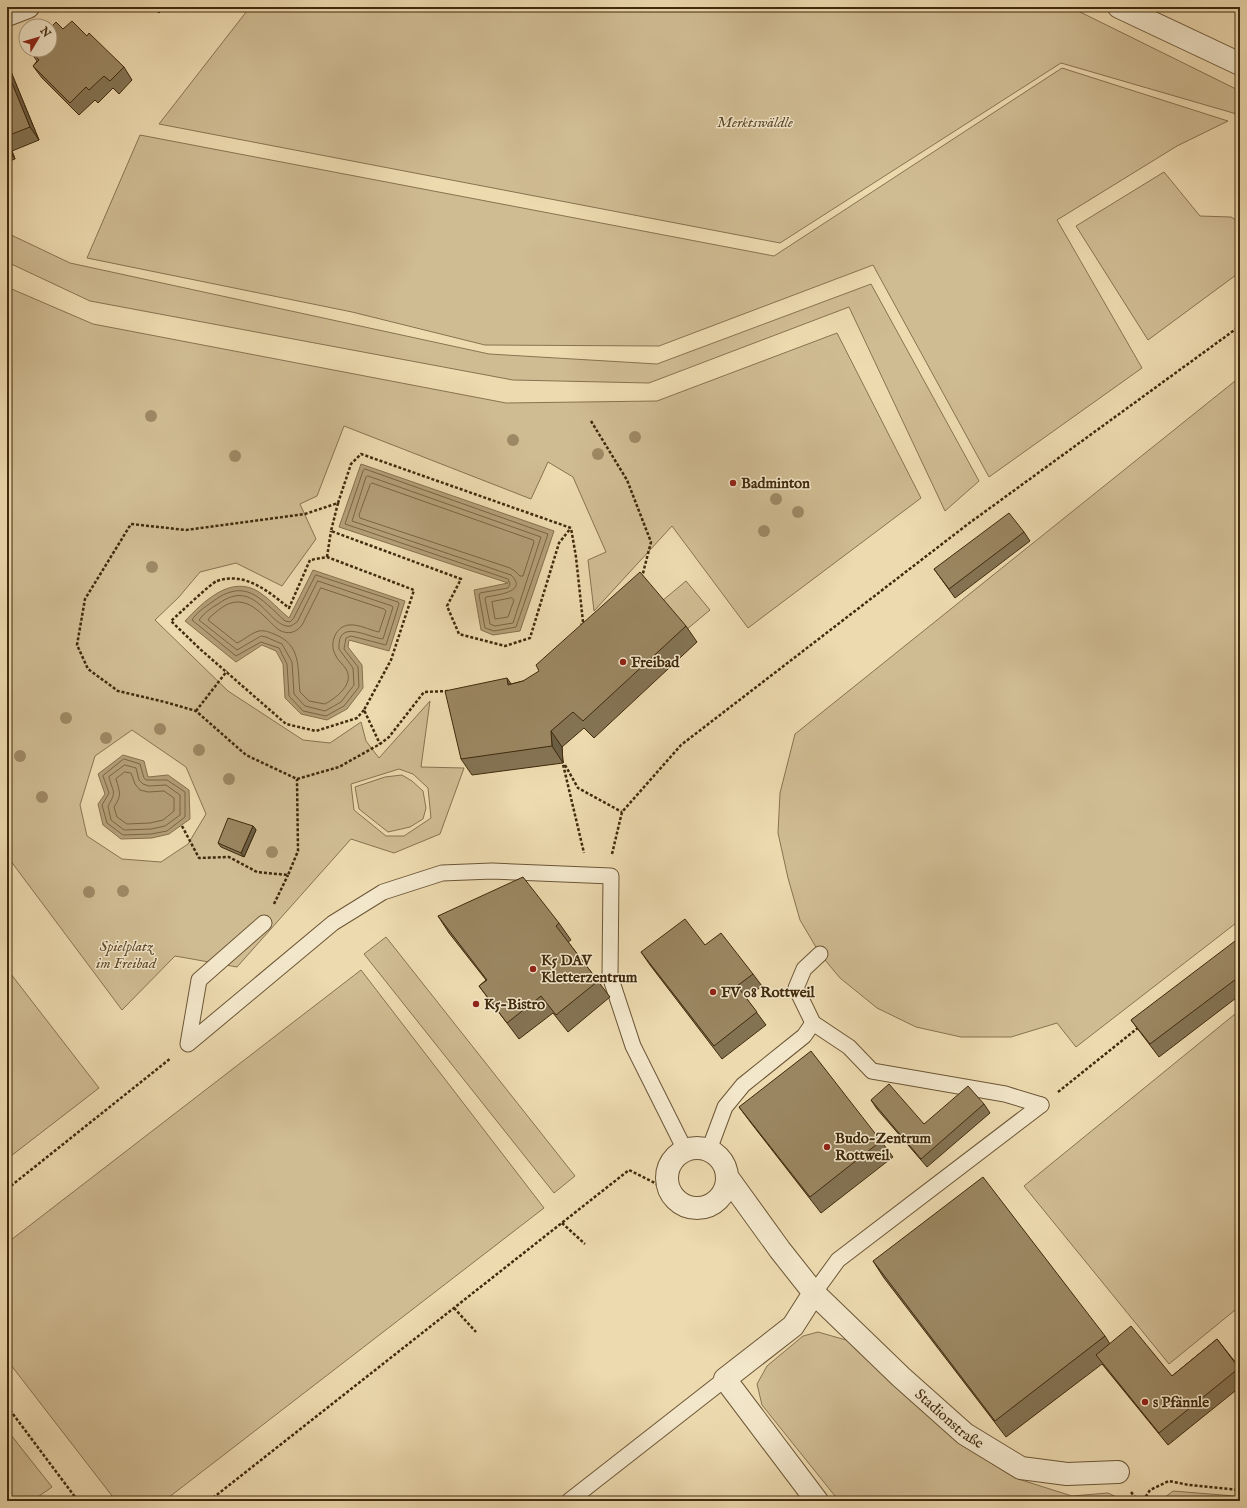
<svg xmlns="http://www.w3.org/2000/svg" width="1247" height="1508" font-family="'IM FELL English',serif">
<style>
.green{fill:#d0bc93;stroke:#887350;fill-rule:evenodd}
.water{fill:#b39e78;stroke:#85704d}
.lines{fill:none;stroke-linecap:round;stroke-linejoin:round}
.shore{stroke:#7a6442;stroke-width:1}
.service-casing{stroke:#6c5636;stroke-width:17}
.minor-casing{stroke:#6c5636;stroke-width:24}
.path{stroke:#412a0d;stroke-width:2.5;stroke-dasharray:3 2;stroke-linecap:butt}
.service{stroke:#f3e7cb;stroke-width:15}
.minor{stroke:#f3e7cb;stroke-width:22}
.tree{fill:#9e8965}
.wall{fill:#847353;stroke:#412a0d}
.shaded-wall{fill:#6c5e44;stroke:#412a0d}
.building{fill:#9a8661;stroke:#412a0d}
.poi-dot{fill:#8f2418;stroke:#f3e7cb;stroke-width:1.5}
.labels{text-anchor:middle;stroke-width:3;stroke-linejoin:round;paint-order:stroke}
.park-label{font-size:15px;font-style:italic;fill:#5e4728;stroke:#f3e7cb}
.poi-label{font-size:15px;font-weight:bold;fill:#412a0d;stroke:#f3e7cb;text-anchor:start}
.street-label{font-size:15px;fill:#412a0d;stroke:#f3e7cb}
</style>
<rect width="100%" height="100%" fill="#eddaaf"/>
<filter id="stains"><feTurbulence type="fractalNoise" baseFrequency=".005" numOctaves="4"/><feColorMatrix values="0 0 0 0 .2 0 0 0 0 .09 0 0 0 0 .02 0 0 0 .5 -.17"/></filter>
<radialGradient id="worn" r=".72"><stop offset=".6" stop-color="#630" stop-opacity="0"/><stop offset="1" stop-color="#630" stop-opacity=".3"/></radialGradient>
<g class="green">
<polygon points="250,7 1070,7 1240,91 1240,115 1061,63 780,243 159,124"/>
<polygon points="1062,68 1228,121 1177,146 1057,220 1142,368 989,477 873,265 659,346 485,345 352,312 87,258 140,135 774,256"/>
<polygon points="1164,172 1200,216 1231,217 1240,222 1240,272 1148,340 1076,226"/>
<polygon points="7,233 70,263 489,354 657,364 871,284 979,481 945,511 849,307 649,383 513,380 90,301 7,262"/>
<path d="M7,287L93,324L506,403L657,401L837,333L921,498L748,628L672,526L594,611L588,560L606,552L573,477L548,462L531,499L344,426L317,496L300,504L316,539L282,586L236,563L200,572L179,597L155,620L228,691L303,740L330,743L361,722L366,741L379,758L430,701L421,767L464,768L440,834L394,853L351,839L237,967L175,956L122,1010L7,856ZM132,730L186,767L206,814L188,844L161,862L122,859L87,836L80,805L95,756ZM399,769L413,774L428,788L431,818L404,836H386L354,810L351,784Z"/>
<polygon points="1240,377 1240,920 1076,1047 1057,1023 1011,1037 961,1037 916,1027 877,1008 840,978 820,954 800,920 788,878 778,833 780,793 795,734"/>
<polygon points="686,581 710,610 686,630 662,601"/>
<polygon points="402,775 412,781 423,791 426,808 423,819 410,827 388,832 359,809 355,787 385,777"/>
<polygon points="386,937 575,1176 554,1193 364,954"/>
<polygon points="7,969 99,1088 7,1159"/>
<polygon points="361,970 544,1208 164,1501 116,1501 7,1360 7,1243"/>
<polygon points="1240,1010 1240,1306 1169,1364 1024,1186"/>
<polygon points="818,1332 846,1340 961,1444 1015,1478 1072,1496 1108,1493 1125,1501 839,1501 762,1405 757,1384 767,1366 803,1336"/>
<polygon points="7,1430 52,1487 32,1501 7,1501"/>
<polygon points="1173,1491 1234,1496 1240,1498 1240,1501 1160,1501"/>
</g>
<g class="water">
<polygon points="361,464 554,531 520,631 493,635 481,630 474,590 508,583 339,527"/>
<path d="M313,570L405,601L389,651L349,640L348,647L362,665L363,688L347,709L327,720L301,714L285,698L283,664L276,651L262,645L236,662L185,621C203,602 231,574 259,592C270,599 279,610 289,618Z"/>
<polygon points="123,755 144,761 148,777 168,775 189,790 190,819 169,834 152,838 121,839 103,825 98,804 105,794 98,774"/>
</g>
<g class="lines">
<g class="shore">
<polygon points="365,469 548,534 516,627 494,631 485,628 479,595 480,593 508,588 510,584 508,579 345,524 363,471"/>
<path d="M368,476L541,537L513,623L495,626L490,624L485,599L486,597C496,595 529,592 511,575L352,521L366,477Z"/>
<polygon points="372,483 533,540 534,542 523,576 520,576 515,571 510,568 360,518 359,515 370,485"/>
<path d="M316,575L398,602L399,604L386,645L351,636L346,638L344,649L358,667L359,687L344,706L326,716L303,711L289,696L287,664L279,648L261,642L236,656L192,620C196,613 205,607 212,602C245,577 260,598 285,621L290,622L293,619Z"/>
<path d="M318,581L392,606L393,607L383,639C367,637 337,618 339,649L353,668L354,685L341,702L325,711L305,706L294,694L292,662L282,644L266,637L261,636L237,650L199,620C204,613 211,608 218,604C257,575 269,630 291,626L297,622Z"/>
<path d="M321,588L384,609L386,611L379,632C369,630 359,624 349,625C336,626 329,643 335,654C337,660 343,664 346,669C355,684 336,698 325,704L309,701L300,692C297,667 302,645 274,634C269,632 264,630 259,631C251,633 244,640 237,643L208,620L210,617C215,613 221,607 228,604C250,595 264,618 279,630C288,635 296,633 302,625Z"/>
<polygon points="512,598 514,600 508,617 495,619 492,602"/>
<polygon points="124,759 140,764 144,778 146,780 167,780 185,792 185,817 167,831 151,834 123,835 107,823 102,805 109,793 103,776"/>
<path d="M125,765L136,768L139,780L143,784L149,786L166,785L180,795V815L165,826L151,829L124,830L111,820L108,806C117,791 113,793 109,777Z"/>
<path d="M125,772L131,773L135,784L140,790L148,792L164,791L174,798V811L163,820L150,823L127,824L117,817L114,807C122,795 120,793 116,779Z"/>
</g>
<defs>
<g id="service">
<polyline points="264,923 199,980 188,1044 333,923 383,892 442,873 492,871 611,876 610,976 633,1046 685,1150"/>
<polyline points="820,954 804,969 796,988 813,1023 849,1047 872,1071 1005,1094 1041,1105"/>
<polyline points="709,1150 725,1107 743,1085 804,1036 813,1023"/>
<polyline points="814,1293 838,1260 1041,1105"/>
<polyline points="569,1501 725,1379"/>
</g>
<g id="minor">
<polyline points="1119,7 1240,64"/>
<polyline points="7,15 28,7"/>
<circle cx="697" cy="1178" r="30"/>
<polyline points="728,1178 780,1250 814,1293 793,1326 725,1379 817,1501"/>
<path id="s1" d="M814,1293L901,1377L965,1434L1021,1468L1067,1474L1118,1472"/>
</g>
</defs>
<use href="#service" class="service-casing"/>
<use href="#minor" class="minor-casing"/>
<g class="path">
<polyline points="591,421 627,480 651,542 642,577"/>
<polyline points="338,503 331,531 461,579 447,606 459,634 505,646 530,638 559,543 570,529"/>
<polyline points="327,557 331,531"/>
<polyline points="448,691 424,692 389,737 380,744 339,767 297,779 246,755 196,711 165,702 118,691 88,669 77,645 85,599 131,524 186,530 305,514 338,503 351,464 361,454 571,528 576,557 583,622 581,625"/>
<path d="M364,710L357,718L316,731L286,724L200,649L171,621C179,614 211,583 217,581C245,571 269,592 289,608L310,560L327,557L414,590L391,660L364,710L380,744"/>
<polyline points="196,711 227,671"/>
<polyline points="562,760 584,853"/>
<polyline points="565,765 578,788 622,812"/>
<polyline points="182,826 199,858 229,857 257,872 288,875 298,851 297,779"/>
<polyline points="612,854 622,812 681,745 968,524 1240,326"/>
<polyline points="274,904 288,875"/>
<polyline points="1058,1092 1139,1027"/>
<polyline points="7,1189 171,1058"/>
<polyline points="562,1223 585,1244"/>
<polyline points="454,1308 476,1332"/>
<polyline points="7,1406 78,1501"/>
<polyline points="1131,1492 1138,1501"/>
<polyline points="209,1501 629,1170 669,1190"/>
<polyline points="1143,1501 1150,1490 1169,1481 1189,1485 1240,1490"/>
</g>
<use href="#service" class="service"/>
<use href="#minor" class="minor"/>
</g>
<g class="tree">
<circle cx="151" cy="416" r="6"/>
<circle cx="635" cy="437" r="6"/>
<circle cx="513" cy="440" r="6"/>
<circle cx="598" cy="454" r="6"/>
<circle cx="235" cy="456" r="6"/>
<circle cx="776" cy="499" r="6"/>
<circle cx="798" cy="512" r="6"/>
<circle cx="764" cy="531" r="6"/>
<circle cx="152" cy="567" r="6"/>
<circle cx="66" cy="718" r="6"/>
<circle cx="160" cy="729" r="6"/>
<circle cx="106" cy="738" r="6"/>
<circle cx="199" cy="750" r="6"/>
<circle cx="20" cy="756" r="6"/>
<circle cx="229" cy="779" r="6"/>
<circle cx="42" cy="797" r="6"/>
<circle cx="272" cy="852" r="6"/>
<circle cx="123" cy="891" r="6"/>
<circle cx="89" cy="892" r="6"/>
</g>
<g class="wall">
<polygon points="152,7 164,7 159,13"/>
<polygon points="63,29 87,36 124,67 132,80 119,94 113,88 98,103 95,100 79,115 42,78 33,66 37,61 29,50"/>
<polygon points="7,62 39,140 12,151 15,159 7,162"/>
<polygon points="1024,532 1030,541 955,598 934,569"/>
<polygon points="686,626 697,642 594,738 584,728 562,747 563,763 472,775 461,759 511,684 523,681"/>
<polygon points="253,826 256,830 244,857 221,847 218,843"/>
<polygon points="438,916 559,923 571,940 568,942 598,981 610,997 568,1032 553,1013 519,1039 491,1002 479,986 486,980 449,933"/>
<polygon points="705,945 753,974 762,986 746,998 766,1025 722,1059 650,965 641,952"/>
<polygon points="1240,948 1240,995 1159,1057 1140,1032 1131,1020"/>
<polygon points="871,1100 924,1124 984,1104 990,1113 927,1167 877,1109"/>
<polygon points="739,1107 881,1141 893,1157 821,1213 751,1123"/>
<polygon points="873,1261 1105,1336 1110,1344 1172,1376 1217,1339 1240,1368 1240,1387 1168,1445 1102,1364 1006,1437 884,1278"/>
</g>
<g class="shaded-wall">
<polygon points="154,7 164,7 159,13"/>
<polygon points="7,62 39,140 30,127 7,71"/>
<polygon points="7,144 12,151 15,159 7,148"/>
<polygon points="507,678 519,695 508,685"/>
<polygon points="551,731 562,747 563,763 552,746"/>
<polygon points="253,826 256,830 244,857 241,853"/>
</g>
<g class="building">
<polygon points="72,21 87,36 89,33 124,67 110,81 104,76 89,90 86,87 70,103 33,66 39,60 30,50 50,50 50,28 56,22 63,29"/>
<polygon points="7,71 30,127 7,136"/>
<polygon points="1009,513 1024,532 949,589 934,569"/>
<polygon points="640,572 686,626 583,721 573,712 551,731 552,746 461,759 445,691 507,678 508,685 523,681 539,671 536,665"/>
<polygon points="228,818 253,826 241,853 218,843"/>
<polygon points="523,877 559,923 556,926 598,981 556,1015 541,996 507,1023 479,986 487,980 438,916"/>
<polygon points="685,919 705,945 721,933 753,974 737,986 757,1012 714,1046 641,952"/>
<polygon points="1235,941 1240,948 1240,976 1150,1044 1131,1020"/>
<polygon points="811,1051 881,1141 810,1197 739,1107"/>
<polygon points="889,1084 924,1124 968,1086 984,1104 921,1159 871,1100"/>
<polygon points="983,1177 1105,1336 995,1421 873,1261"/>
<polygon points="1131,1326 1172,1376 1217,1339 1239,1368 1159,1433 1096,1355"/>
</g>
<g class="poi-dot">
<circle cx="733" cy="483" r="4"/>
<circle cx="623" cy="662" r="4"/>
<circle cx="533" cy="969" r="4"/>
<circle cx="713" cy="992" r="4"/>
<circle cx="476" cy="1004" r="4"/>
<circle cx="827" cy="1147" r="4"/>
<circle cx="1145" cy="1402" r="4"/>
</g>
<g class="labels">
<g class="park-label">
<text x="755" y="127">Merktswäldle</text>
<text x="126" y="951">Spielplatz<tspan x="126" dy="17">im Freibad</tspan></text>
</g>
<g class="poi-label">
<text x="741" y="488">Badminton</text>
<text x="631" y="667">Freibad</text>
<text x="541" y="965">K5 DAV<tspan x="541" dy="17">Kletterzentrum</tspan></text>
<text x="721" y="997">FV 08 Rottweil</text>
<text x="484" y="1009">K5-Bistro</text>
<text x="835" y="1143">Budo-Zentrum<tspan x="835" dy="17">Rottweil</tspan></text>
<text x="1153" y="1407">s Pfännle</text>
</g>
<g class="street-label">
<text dy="5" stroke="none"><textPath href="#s1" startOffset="185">Stadionstraße</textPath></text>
</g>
</g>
<rect width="1247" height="1508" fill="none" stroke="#eddaaf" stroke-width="24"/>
<rect x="8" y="8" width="1231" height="1492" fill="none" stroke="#412a0d" stroke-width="2"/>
<rect x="12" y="12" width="1223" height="1484" fill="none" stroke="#412a0d"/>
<g transform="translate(38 38) rotate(52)"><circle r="19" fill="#f3e7cb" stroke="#ac9b7f"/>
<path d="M0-3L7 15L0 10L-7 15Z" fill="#8f2418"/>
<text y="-6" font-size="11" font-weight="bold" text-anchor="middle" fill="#412a0d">N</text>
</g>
<rect width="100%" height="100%" filter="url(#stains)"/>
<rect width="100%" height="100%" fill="url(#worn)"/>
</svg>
